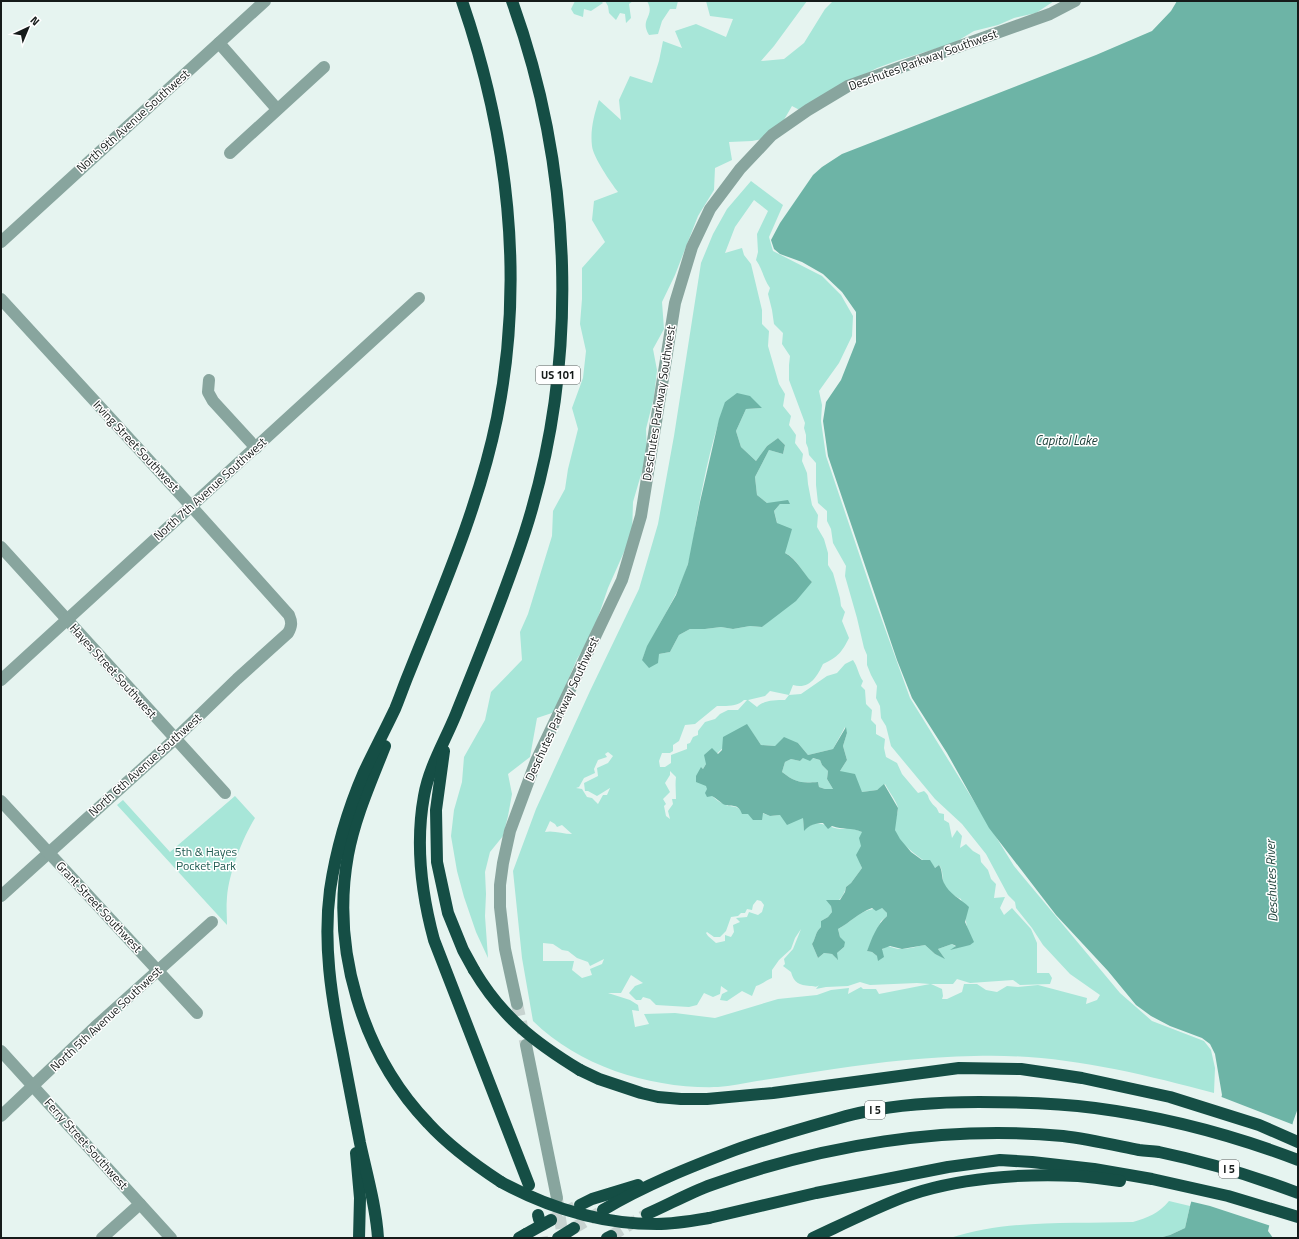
<svg xmlns="http://www.w3.org/2000/svg" width="1299" height="1239" font-family="'Titillium Web',sans-serif">
<style>
.green{fill:#a7e6d8;fill-rule:evenodd}
.water{fill:#6db4a6;fill-rule:evenodd}
.pier{fill:#e6f4f0}
.lines{fill:none;stroke-linecap:round;stroke-linejoin:round}
.minor-tunnel{stroke:#c7d3d0;stroke-width:12;stroke-dasharray:12 6;stroke-linecap:butt}
.highway-tunnel{stroke:#c7d3d0;stroke-width:12;stroke-dasharray:12 6;stroke-linecap:butt}
.minor{stroke:#88a59e;stroke-width:12}
.highway{stroke:#154e45;stroke-width:12}
.highway-bridge{stroke:#154e45;stroke-width:12}
.labels{text-anchor:middle;stroke-width:3;stroke-linejoin:round;paint-order:stroke}
.shield{fill:#fff;stroke:#5c5f5f;stroke-width:1}
.shield-label{font-size:11px;font-weight:bold;fill:#161b1a}
.street-label{font-size:12px;fill:#161b1a;stroke:#fff}
.park-label{font-size:12px;fill:#215c52;stroke:#fff}
.water-label{font-size:13px;font-style:italic;fill:#1b3e37;stroke:#fff}
</style>
<rect width="100%" height="100%" fill="#e6f4f0"/>
<g class="green">
<polygon points="575,1 601,1 603,3 591,11 584,9 583,17 574,14 571,9"/>
<polygon points="605,1 633,1 629,4 631,18 626,23 625,14 620,13 616,20 609,13 608,6"/>
<path d="M647,1H678L676,9H670L662,21L658,34L649,35C639,18 656,17 647,1Z"/>
<path d="M706,1H807L774,46L761,61L784,59L804,43L825,9L833,1H1054L1036,13L1014,18L998,25L974,31L954,43L899,60L877,68L838,88L809,115L792,106L774,137L752,141L729,142L732,160L715,168L714,190L698,216L675,275L662,302L664,329L653,349L657,370L654,397L646,429L647,454L633,502L632,534L608,588L592,635L577,659L565,687L561,710L537,718L530,757L508,774L512,794L508,816L503,836L490,852L485,872L486,894L485,916L488,958L476,932L464,897L457,871L451,836L454,810L462,782L464,757L485,720L491,692L522,660L520,632L528,614L552,536L553,511L565,489L568,469L578,429L572,408L583,378L586,351L580,324L582,299V268L605,242L592,220L594,201L618,192C611,183 593,157 592,146C590,130 594,115 599,100L621,120L619,100L630,76L652,83L659,61L663,41L682,48L675,31L696,24L726,37L733,19L710,16Z"/>
<path d="M751,181L783,205L769,237L773,251L822,276L841,295L853,316L852,336L839,363L819,391L822,405L821,421L826,456L874,598L910,698L1014,866L1120,993L1152,1021L1204,1041L1211,1050L1215,1068L1214,1093C1135,1072 1056,1053 974,1056C927,1057 880,1062 834,1069C808,1073 782,1077 757,1081C744,1083 731,1086 718,1087C653,1089 581,1068 533,1021L522,958L513,871L536,809L590,691L639,589L658,524L674,436L701,263L713,234L727,209ZM754,200L768,211L757,234L758,252L756,260C763,270 763,278 770,288L768,294L772,310L774,324L783,333L782,344L790,356L789,365V380L805,423L804,428L806,435V443L808,448L809,455L816,463V485L818,503L827,511V521L831,529L833,543L846,566L845,576L857,618L864,648L867,655V665L871,675L877,686L876,698L880,706L881,718L886,726L891,746L935,799L962,824L986,854L1008,895L1015,902L1016,908L1032,928L1043,945L1070,974L1100,995L1097,1000L1086,1004L1087,998L1038,985L1018,987L1007,986L997,992L986,990L977,984H964L962,992L947,999H942L943,996L942,989L931,984H953L957,979L970,983L1013,980L1020,985L1050,984L1052,978L1049,973H1037V943L1031,929L1012,908L1004,915L1000,908L1005,897L994,898L996,884L991,879L988,870L981,862L980,855L973,851L966,844L960,848L962,836L957,830L952,838L949,823L944,820V814L939,813C936,805 934,807 931,802C927,797 930,796 924,791L918,793L902,774L897,763L886,757L884,748L885,739L876,734V725L871,720L872,710L866,704L865,690L861,686L863,681C858,674 858,667 853,660L845,664L837,673L827,676L801,694L789,695L793,685C809,690 817,677 823,664C838,657 842,652 849,638L842,621L845,612L841,606L840,598L833,573L828,565V553L824,539L817,527L818,515L812,505L808,484L807,473L802,461L803,454L795,443L796,435L789,425L791,416L783,406L785,394L779,384L768,346L769,331L762,324V310L751,264L744,255L742,248L725,253L735,227ZM726,401L762,408L746,409L736,431L741,447L756,461L767,446L778,438L785,445L783,454L769,450L755,477L757,495L767,503L780,504L774,511L785,553C797,558 802,573 812,582L762,627L750,626L733,629L721,627L705,629H690L679,635L670,652L659,654L642,660C655,627 678,598 688,564C693,549 694,532 697,516C704,478 712,438 726,401ZM770,691L789,695L785,700C775,700 764,700 757,707L748,700L765,696ZM744,700H747L738,710H728L720,714L715,719L705,722L698,731V735L693,737L690,743L687,744V749L671,755V763L665,767H660L659,761L662,753H670L673,751V745L679,741L685,725L695,724L717,706C726,706 737,707 744,700ZM747,725L761,745L775,746L798,743L808,755L833,749L845,727L847,733L843,746L847,760L840,771L862,792L877,790L885,784C888,790 897,802 898,808C898,815 893,823 895,830C897,843 924,861 935,868L939,865C943,870 942,874 943,881C944,889 953,896 961,899L968,931L960,947L953,949L956,947L952,944L938,949L944,958L935,954L925,945C918,946 909,949 902,949C888,949 888,940 877,956L872,952L867,951L881,921L887,916V913L882,908C859,909 856,919 838,929L840,937L844,947L837,953V959L832,954L824,953L818,958L812,944C816,938 815,932 821,927V921L828,917L832,912L831,906C839,901 844,896 846,887L851,883L862,868L860,863L862,832C858,830 854,829 850,828C847,828 843,829 840,829C826,827 817,817 804,830L803,818L780,815L770,816L762,813L742,811C734,804 732,808 724,804C707,797 706,783 701,767L703,769L706,764ZM608,752L613,756L608,763L597,768L598,776L584,783L585,791H588L597,796L610,788L607,795H603L598,804L592,798L587,797L582,789L576,788L579,787L584,778L595,773L594,769L598,760L607,757L605,754ZM670,771L676,777C675,785 676,792 676,799H672L673,804L668,811L670,819L666,816L664,806L666,804L663,799L670,792L665,783L670,775ZM550,821L555,824L557,827L562,825L572,834C563,834 553,830 545,832ZM757,900L761,901L764,905L762,912L758,915L749,912L747,917L736,918L740,922L733,925L734,932L731,937L725,935V941L716,943L708,936L706,933L707,932L714,937H720L726,931L731,917L738,916L741,913H745L747,909L752,910L753,905ZM801,929L793,949L784,959L785,964L783,966L791,972C794,983 799,985 810,986C815,986 816,988 819,985L816,989L826,987L848,986L860,982L870,985L917,983L930,984L879,994L876,989H863L861,987L848,994L849,988L831,990L817,995L778,999L715,1018L675,1013L644,1014L649,1024L635,1027L632,1010L639,1011L638,1005L630,1000L608,993H621L631,975L643,983L635,986L629,993L636,1000H641L643,997L650,999L656,1005L689,1007L697,1005L704,993L713,997L720,994L721,986L728,991L722,994L720,1000L727,1001L742,991L752,996L756,986C763,984 766,980 772,978V970L779,960L791,949L795,938ZM543,943L553,944L562,950L568,951L577,958L588,962L590,966L604,959L602,964L590,969L592,975L582,978L572,970L574,961H543Z"/>
<path d="M803,758H812L820,760L822,765L828,771L827,779L833,789H825L819,787L818,782C801,783 796,783 782,772L785,762L791,759L800,761Z"/>
<path d="M235,796L255,818C242,839 229,873 227,897C226,907 227,916 227,925L117,805L123,800L170,852Z"/>
<path d="M1169,1201L1190,1206L1185,1228L1170,1235L1159,1238H950C1009,1219 1072,1224 1133,1222C1149,1217 1158,1214 1169,1201Z"/>
</g>
<g class="water">
<polygon points="1177,1 1298,1 1298,1108 1293,1122 1268,1231 1273,1238 1159,1238 1170,1235 1185,1228 1190,1206 1222,1095 1215,1054 1210,1044 1202,1038 1170,1026 1151,1016 1136,1005 1108,971 1056,915 989,828 947,753 912,698 897,660 828,456 823,421 826,402 841,380 856,342 856,312 842,292 823,274 802,262 780,254 774,249 771,240 780,223 813,175 822,167 842,154 1096,55 1152,31 1171,11"/>
<path d="M737,393L750,396L762,408L746,409L736,431L741,447L756,461L767,446L778,438L785,445L783,454L769,450L755,477L757,495L767,503L788,500L790,504H780L774,511L777,523L792,529L785,553C797,559 802,572 812,582L796,601L762,627L750,626L733,629L721,627L705,629H690L679,635L670,652L659,654L658,663L649,668L642,660L647,646L676,595L688,564L700,502L719,419L725,402Z"/>
<path d="M747,724L761,745L775,746L784,737L798,743L808,755L833,749L846,727L847,733L843,746L847,760L840,771L855,774L862,792L877,790L884,784L898,808L895,830L900,839L911,852L922,860H930L935,868L939,865C943,871 941,877 944,883C949,894 961,899 969,907L965,922L974,942L970,945L950,950L956,946L952,944L938,949L945,959L935,954L925,945L902,949L890,946L882,949L884,957L878,961L877,956L872,952L867,951C872,938 876,926 887,916V913L882,908L876,911L872,908C858,913 851,922 838,929L840,937L845,942L844,947L837,953L838,960L832,954L824,953L818,958L812,944C816,938 815,932 821,927V921L828,917L832,912L831,906L826,900H840L845,892L846,887L851,883L862,868L856,855L861,846L859,838L862,832C851,827 843,830 832,826L828,829L823,823C816,823 809,825 804,831L803,818L787,825L780,815L770,816L763,813L762,820H753L748,814H742C738,802 731,808 723,804C719,801 716,798 712,796L707,797L705,793L707,789L706,786L696,782V776L701,767L703,769L706,764L704,755L712,748L718,754L722,750L723,737ZM803,758L810,761L813,758L820,760L822,765L828,771L827,779L833,789H825L819,787L818,782C801,783 796,783 782,772L785,762L791,759L800,761Z"/>
</g>
<polygon class="pier" points="1219,1096 1294,1125 1271,1226 1210,1206 1189,1201"/>
<g class="lines">
<g class="minor-tunnel">
<polyline points="517,1004 526,1045"/>
<polyline points="557,1199 563,1238"/>
</g>
<g class="highway-tunnel">
<polyline points="539,1219 542,1238"/>
<polyline points="551,1220 575,1207"/>
<polyline points="574,1228 599,1213"/>
<polyline points="611,1236 647,1214"/>
</g>
<g class="minor">
<polyline points="219,43 277,109"/>
<polyline points="230,153 324,67"/>
<polyline points="1,242 265,1"/>
<path d="M1,299L191,506L289,615C292,622 292,626 288,633L237,679L175,739L1,896"/>
<polyline points="209,380 208,392 213,401 256,448"/>
<polyline points="1,547 225,793"/>
<polyline points="1,680 419,298"/>
<polyline points="1,801 197,1013"/>
<polyline points="517,1004 505,949 500,907 500,885 503,863 510,831 536,761 622,580 641,516 675,303 692,247 710,209 740,169 772,135 808,110 848,86 1050,14 1075,1"/>
<polyline points="526,1045 557,1198"/>
<polyline points="1,1051 171,1238"/>
<polyline points="1,1116 95,1027 212,922"/>
<polyline points="102,1238 140,1204"/>
</g>
<g class="highway">
<path d="M512,1C573,170 580,360 525,532C505,594 480,654 456,714C445,741 429,767 424,796C415,845 421,892 434,940L529,1185"/>
<path d="M385,746C371,782 355,817 348,855C331,949 362,1054 428,1123C449,1146 475,1165 501,1182"/>
<polyline points="444,751 436,810 437,862 448,913 463,950 474,970"/>
<polyline points="580,1070 599,1079 641,1093 658,1097 681,1099 707,1099 773,1093 959,1068 1021,1069 1082,1078 1170,1097 1259,1125 1298,1142"/>
<polyline points="356,1153 360,1198 359,1238"/>
<polyline points="580,1205 592,1199 638,1185"/>
<path d="M603,1210C645,1185 690,1167 735,1150C766,1139 797,1130 829,1121C840,1118 852,1114 864,1112C901,1104 941,1102 979,1102C1018,1102 1057,1103 1095,1108C1164,1117 1233,1135 1298,1160"/>
<path d="M647,1214C668,1205 689,1193 711,1185C823,1145 944,1125 1063,1136C1088,1139 1114,1145 1139,1150C1146,1151 1153,1151 1159,1152C1207,1162 1253,1176 1298,1193"/>
<polyline points="538,1215 539,1219"/>
<polyline points="709,1218 816,1193 948,1167 1000,1160 1032,1162 1094,1169 1152,1179 1228,1196 1298,1217"/>
<path d="M378,1238C376,1206 367,1175 360,1143C354,1112 348,1080 342,1049C331,996 323,943 330,890C336,850 348,809 364,772C374,751 385,730 395,709C400,697 404,685 409,673C442,590 479,506 497,418C525,279 508,135 462,1"/>
<polyline points="519,1238 526,1234"/>
<polyline points="607,1238 611,1236"/>
<path d="M813,1238C843,1224 873,1209 904,1197C955,1178 1024,1173 1078,1176C1092,1177 1106,1179 1120,1181"/>
</g>
<g class="highway-bridge">
<path d="M474,970C502,1017 534,1042 580,1070"/>
<path d="M501,1182C549,1208 601,1224 657,1224C674,1224 691,1221 709,1218"/>
<polyline points="526,1234 551,1220"/>
<polyline points="558,1238 574,1228"/>
</g>
</g>
<g class="labels">
<g class="shield">
<rect x="536" y="366" width="44" height="18" rx="3"/>
<rect x="865" y="1101" width="20" height="18" rx="3"/>
<rect x="1219" y="1160" width="20" height="18" rx="3"/>
</g>
<g class="shield-label">
<text x="558" y="379">US 101</text>
<text x="875" y="1114">I 5</text>
<text x="1229" y="1173">I 5</text>
</g>
<g class="street-label">
<text transform="translate(923 60) rotate(-20)" y="4">Deschutes Parkway Southwest</text>
<text transform="translate(133 121) rotate(-42)" y="4">North 9th Avenue Southwest</text>
<text transform="translate(659 403) rotate(-81)" y="4">Deschutes Parkway Southwest</text>
<text transform="translate(136 446) rotate(47)" y="4">Irving Street Southwest</text>
<text transform="translate(210 489) rotate(-42)" y="4">North 7th Avenue Southwest</text>
<text transform="translate(113 671) rotate(48)" y="4">Hayes Street Southwest</text>
<text transform="translate(562 709) rotate(-65)" y="4">Deschutes Parkway Southwest</text>
<text transform="translate(145 765) rotate(-42)" y="4">North 6th Avenue Southwest</text>
<text transform="translate(99 907) rotate(47)" y="4">Grant Street Southwest</text>
<text transform="translate(106 1019) rotate(-43)" y="4">North 5th Avenue Southwest</text>
<text transform="translate(86 1144) rotate(48)" y="4">Ferry Street Southwest</text>
</g>
<g class="park-label">
<text x="206" y="856">5th &amp; Hayes<tspan x="206" dy="14">Pocket Park</tspan></text>
</g>
<g class="water-label">
<text x="1066" y="445">Capitol Lake</text>
<text transform="translate(1271 881) rotate(-92)" y="5">Deschutes River</text>
</g>
</g>
<rect width="1299" height="1239" fill="none" stroke="#161b1a" stroke-width="4"/>
<g transform="translate(28 28) rotate(44)" stroke="#ffffff" stroke-width="3" paint-order="stroke">
<path d="M0-3L7 15L0 10L-7 15Z" fill="#161b1a"/>
<text y="-6" font-size="11" font-weight="bold" text-anchor="middle" fill="#161b1a">N</text>
</g>
</svg>
